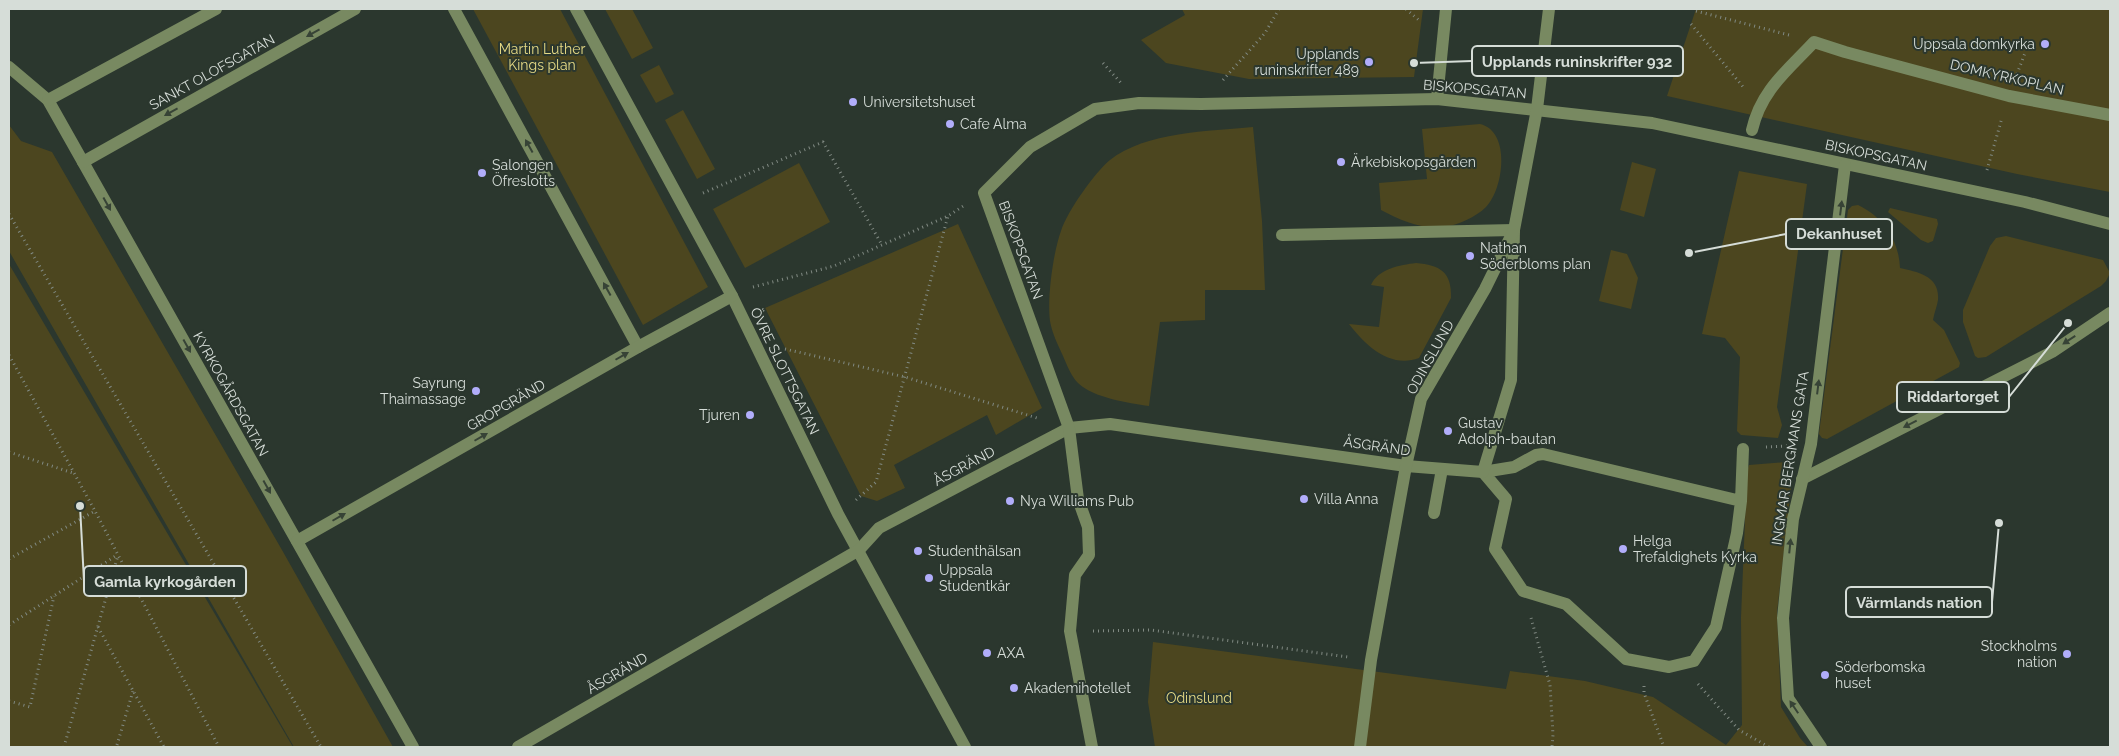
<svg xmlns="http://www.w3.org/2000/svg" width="2119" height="756" font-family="Raleway,sans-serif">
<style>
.green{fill:#4c461f}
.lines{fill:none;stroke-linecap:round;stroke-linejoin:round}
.path{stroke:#818a83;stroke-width:3;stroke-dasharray:1 4;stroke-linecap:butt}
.minor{stroke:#788961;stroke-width:12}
.oneway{fill:#374336}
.poi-dot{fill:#b1adfa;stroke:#2b372e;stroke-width:2}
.labels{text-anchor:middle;stroke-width:4;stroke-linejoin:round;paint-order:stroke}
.poi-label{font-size:14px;fill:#d6ddd8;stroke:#2b372e;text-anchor:start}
.park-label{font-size:14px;fill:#e6da85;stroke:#2b372e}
.street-label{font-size:14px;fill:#d6ddd8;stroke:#2b372e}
.leader{fill:none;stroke:#d6ddd8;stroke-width:2}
.callout-dot{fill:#d6ddd8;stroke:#2b372e;stroke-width:2}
.callout{fill:#2b372e;stroke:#d6ddd8;stroke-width:2}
.callout-label{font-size:15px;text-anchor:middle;font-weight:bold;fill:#d6ddd8}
</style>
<rect width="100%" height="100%" fill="#2b372e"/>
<g class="green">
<polygon points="473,9 560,9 708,287 643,325"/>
<polygon points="605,9 632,9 653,48 632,59"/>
<polygon points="1182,9 1423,9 1414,77 1249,79 1166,63 1141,40 1185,15"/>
<polygon points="1696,9 2110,9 2110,192 2017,174 1667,96"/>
<polygon points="659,65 674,94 656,103 640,75"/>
<polygon points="683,110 715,169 697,179 665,120"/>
<path d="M1480,124C1511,131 1504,189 1486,207C1476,217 1458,225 1444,227C1422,230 1400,220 1381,210L1379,183L1427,179L1422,129Z"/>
<polygon points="9,125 21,141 52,152 282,550 393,747 294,747 9,251"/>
<path d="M1253,127L1262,221L1265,290H1205V320L1160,322L1149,406C1128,403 1094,398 1078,383C1071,376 1067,365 1063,356C1058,345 1052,333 1050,321C1047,298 1053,253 1061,231C1067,212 1095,172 1110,160C1145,132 1210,131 1253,127Z"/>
<polygon points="1632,162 1656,169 1644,217 1620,210"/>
<polygon points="799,163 830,222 745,268 713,209"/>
<polygon points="1739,171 1807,184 1777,407 1782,425 1778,438 1741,435 1737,431 1740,357 1725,338 1702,334"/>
<path d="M1858,205C1883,217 1899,240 1900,268C1918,272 1940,276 1938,300C1937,307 1934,313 1933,320L1944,330L1960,363L1959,367L1827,439L1822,438L1819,434L1848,210L1852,206Z"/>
<polygon points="1890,208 1937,219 1938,224 1933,241 1928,243 1921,240 1888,212"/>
<polygon points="958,224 1042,408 996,435 987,415 894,465 905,488 877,501 861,496 765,308"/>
<polygon points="2006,236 2103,260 2110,273 2106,281 2101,286 1986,357 1978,358 1975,356 1963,322 1963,310 1990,246 1996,238"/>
<polygon points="1611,250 1627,254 1638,278 1631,309 1599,301"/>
<path d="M1416,263C1440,265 1452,272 1451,298L1419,358C1390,369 1365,345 1349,324L1379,327L1384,287L1371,285C1378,269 1400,265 1416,263Z"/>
<polygon points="9,264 293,747 9,747"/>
<polygon points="1786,462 1791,465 1793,472 1777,612 1781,707 1800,738 1808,747 1155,747 1148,702 1153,642 1506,689 1510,671 1585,681 1653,697 1726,745 1742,725 1741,618 1747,471 1749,465"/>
</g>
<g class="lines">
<g class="path">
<polyline points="1406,9 1421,22"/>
<polyline points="1696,11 1789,35"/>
<polyline points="1691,24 1744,88"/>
<polyline points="1103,63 1121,83"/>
<polyline points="2017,74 2025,53"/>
<polyline points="1223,80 1265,33 1279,9"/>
<polyline points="1987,170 2002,118"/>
<polyline points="703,193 823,142 882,245"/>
<polyline points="9,214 321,747"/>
<polyline points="753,287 834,266 948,216 965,205"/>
<polyline points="785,349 905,377 1037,418"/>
<polyline points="9,355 95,511"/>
<polyline points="1766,447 1788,446"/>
<polyline points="9,452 73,473"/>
<polyline points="856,500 876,482 948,216"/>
<polyline points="9,559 95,511 219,747"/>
<polyline points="1531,618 1550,685 1553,735 1552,747"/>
<polyline points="9,625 117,555"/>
<polyline points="98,627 164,747"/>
<polyline points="1093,631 1151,630 1348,657"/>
<polyline points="1698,684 1739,730 1769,747"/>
<polyline points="1644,686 1644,693 1664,747"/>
<polyline points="9,701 30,707 54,596"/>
<polyline points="117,745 133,691"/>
<polyline points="64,747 118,555"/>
</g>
<g class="minor">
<polyline points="454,9 638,347"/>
<polyline points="576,9 732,296 838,514 965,747"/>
<polyline points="9,67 48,100 413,747"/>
<polyline points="1437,99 1446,9"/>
<polyline points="48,100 216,9"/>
<path d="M1752,130C1761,90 1788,70 1814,42L1845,52L2009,96L2110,115"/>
<polyline points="83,162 355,9"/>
<polyline points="1802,479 2052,352 2110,313"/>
<polyline points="1741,501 1543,454 1536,455 1514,467 1483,472 1506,499 1495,549 1523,591 1566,604 1626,659 1669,667 1694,661 1716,627 1737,533 1741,501 1743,449"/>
<polyline points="1434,513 1442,469"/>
<polyline points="297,541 638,347 732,296"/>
<polyline points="518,747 859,550 879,528 1069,428 1110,424 1406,466 1483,472 1511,380 1514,230 1282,235"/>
<polyline points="1092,747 1070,631 1075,575 1089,555 1088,527 1078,499 1069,428 984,193 1030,147 1095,109 1139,103 1201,104 1437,99 1652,123 2025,202 2110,224"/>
<polyline points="1360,747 1371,660 1406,466 1421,399 1485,289 1514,230 1537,109 1549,9"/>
<polyline points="1821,747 1788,698 1783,618 1793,519 1811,444 1845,165"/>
</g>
</g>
<defs><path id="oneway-solid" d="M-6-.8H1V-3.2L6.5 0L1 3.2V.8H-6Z" transform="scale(1.25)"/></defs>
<g class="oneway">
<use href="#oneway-solid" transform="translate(313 33) rotate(151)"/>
<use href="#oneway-solid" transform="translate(171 112) rotate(151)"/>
<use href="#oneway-solid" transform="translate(529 146) rotate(-119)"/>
<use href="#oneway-solid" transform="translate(107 204) rotate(61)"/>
<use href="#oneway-solid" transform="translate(1841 208) rotate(-83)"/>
<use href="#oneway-solid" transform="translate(607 289) rotate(-119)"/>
<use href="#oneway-solid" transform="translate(2069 340) rotate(147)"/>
<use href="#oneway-solid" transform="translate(187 346) rotate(61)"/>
<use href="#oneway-solid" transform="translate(622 356) rotate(-30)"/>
<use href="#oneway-solid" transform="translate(1818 387) rotate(-83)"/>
<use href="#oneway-solid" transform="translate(1910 424) rotate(153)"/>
<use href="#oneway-solid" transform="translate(481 437) rotate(-30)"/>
<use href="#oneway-solid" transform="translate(267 487) rotate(61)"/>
<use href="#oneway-solid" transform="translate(339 517) rotate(-30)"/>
<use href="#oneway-solid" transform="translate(1790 546) rotate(-84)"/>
<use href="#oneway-solid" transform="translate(1794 707) rotate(-124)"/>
</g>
<g class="poi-dot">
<circle cx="2045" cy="44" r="5"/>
<circle cx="1369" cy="62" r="5"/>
<circle cx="853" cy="102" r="5"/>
<circle cx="950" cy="124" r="5"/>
<circle cx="1341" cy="162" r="5"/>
<circle cx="482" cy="173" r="5"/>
<circle cx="1470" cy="256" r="5"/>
<circle cx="476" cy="391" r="5"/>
<circle cx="750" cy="415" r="5"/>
<circle cx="1448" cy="431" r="5"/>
<circle cx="1304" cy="499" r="5"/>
<circle cx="1010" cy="501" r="5"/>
<circle cx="1623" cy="549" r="5"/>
<circle cx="918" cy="551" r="5"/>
<circle cx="929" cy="578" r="5"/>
<circle cx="987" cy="653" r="5"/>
<circle cx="2067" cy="654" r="5"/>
<circle cx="1825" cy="675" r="5"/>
<circle cx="1014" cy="688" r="5"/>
</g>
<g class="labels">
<g class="poi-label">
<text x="2035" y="49" text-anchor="end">Uppsala domkyrka</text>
<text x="1359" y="59" text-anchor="end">Upplands<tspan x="1359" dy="16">runinskrifter 489</tspan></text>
<text x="863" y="107">Universitetshuset</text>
<text x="960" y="129">Cafe Alma</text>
<text x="1351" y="167">Ärkebiskopsgården</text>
<text x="492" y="170">Salongen<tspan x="492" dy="16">Öfreslotts</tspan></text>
<text x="1480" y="253">Nathan<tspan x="1480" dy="16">Söderbloms plan</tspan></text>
<text x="466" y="388" text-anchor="end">Sayrung<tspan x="466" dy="16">Thaimassage</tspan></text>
<text x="740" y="420" text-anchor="end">Tjuren</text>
<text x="1458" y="428">Gustav<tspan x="1458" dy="16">Adolph-bautan</tspan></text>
<text x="1314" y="504">Villa Anna</text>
<text x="1020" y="506">Nya Williams Pub</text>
<text x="1633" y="546">Helga<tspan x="1633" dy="16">Trefaldighets Kyrka</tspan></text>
<text x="928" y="556">Studenthälsan</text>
<text x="939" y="575">Uppsala<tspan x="939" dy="16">Studentkår</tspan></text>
<text x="2057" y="651" text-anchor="end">Stockholms<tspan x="2057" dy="16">nation</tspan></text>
<text x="997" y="658">AXA</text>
<text x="1835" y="672">Söderbomska<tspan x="1835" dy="16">huset</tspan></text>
<text x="1024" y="693">Akademihotellet</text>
</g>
<g class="park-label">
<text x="542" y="54">Martin Luther<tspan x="542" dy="16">Kings plan</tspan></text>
<text x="1199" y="703">Odinslund</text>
</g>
<g class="street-label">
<text transform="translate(212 72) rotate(-29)" y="5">SANKT OLOFSGATAN</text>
<text transform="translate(2007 77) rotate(13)" y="5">DOMKYRKOPLAN</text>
<text transform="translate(1475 89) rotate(5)" y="5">BISKOPSGATAN</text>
<text transform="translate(1876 155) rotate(12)" y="5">BISKOPSGATAN</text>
<text transform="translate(1021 250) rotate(70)" y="5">BISKOPSGATAN</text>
<text transform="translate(1430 357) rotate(-61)" y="5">ODINSLUND</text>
<text transform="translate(785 371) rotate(64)" y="5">ÖVRE SLOTTSGATAN</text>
<text transform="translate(231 394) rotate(61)" y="5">KYRKOGÅRDSGATAN</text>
<text transform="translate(506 405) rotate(-30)" y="5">GROPGRÄND</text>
<text transform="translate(1377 446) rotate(8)" y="5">ÅSGRÄND</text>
<text transform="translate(1790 458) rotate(-81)" y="5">INGMAR BERGMANS GATA</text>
<text transform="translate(964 466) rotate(-28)" y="5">ÅSGRÄND</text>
<text transform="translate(617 673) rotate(-30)" y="5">ÅSGRÄND</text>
</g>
</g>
<path class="leader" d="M1414 63L1472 61M1689 253L1786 234M2068 323L2009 397M80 506L84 581M1999 523L1992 602"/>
<g class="callout-dot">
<circle cx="1414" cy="63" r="5"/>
<circle cx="1689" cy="253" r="5"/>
<circle cx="2068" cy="323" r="5"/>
<circle cx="80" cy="506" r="5"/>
<circle cx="1999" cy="523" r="5"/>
</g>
<g class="callout">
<rect x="1472" y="46" width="211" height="30" rx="5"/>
<rect x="1786" y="219" width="106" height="30" rx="5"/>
<rect x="1897" y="382" width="112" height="30" rx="5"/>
<rect x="84" y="566" width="162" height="30" rx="5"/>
<rect x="1846" y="587" width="146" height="30" rx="5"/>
</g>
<g class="callout-label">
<text x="1577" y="67">Upplands runinskrifter 932</text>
<text x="1839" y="239">Dekanhuset</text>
<text x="1953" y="402">Riddartorget</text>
<text x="165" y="587">Gamla kyrkogården</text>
<text x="1919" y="608">Värmlands nation</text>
</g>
<rect width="2119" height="756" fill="none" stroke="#d6ddd8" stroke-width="20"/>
</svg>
